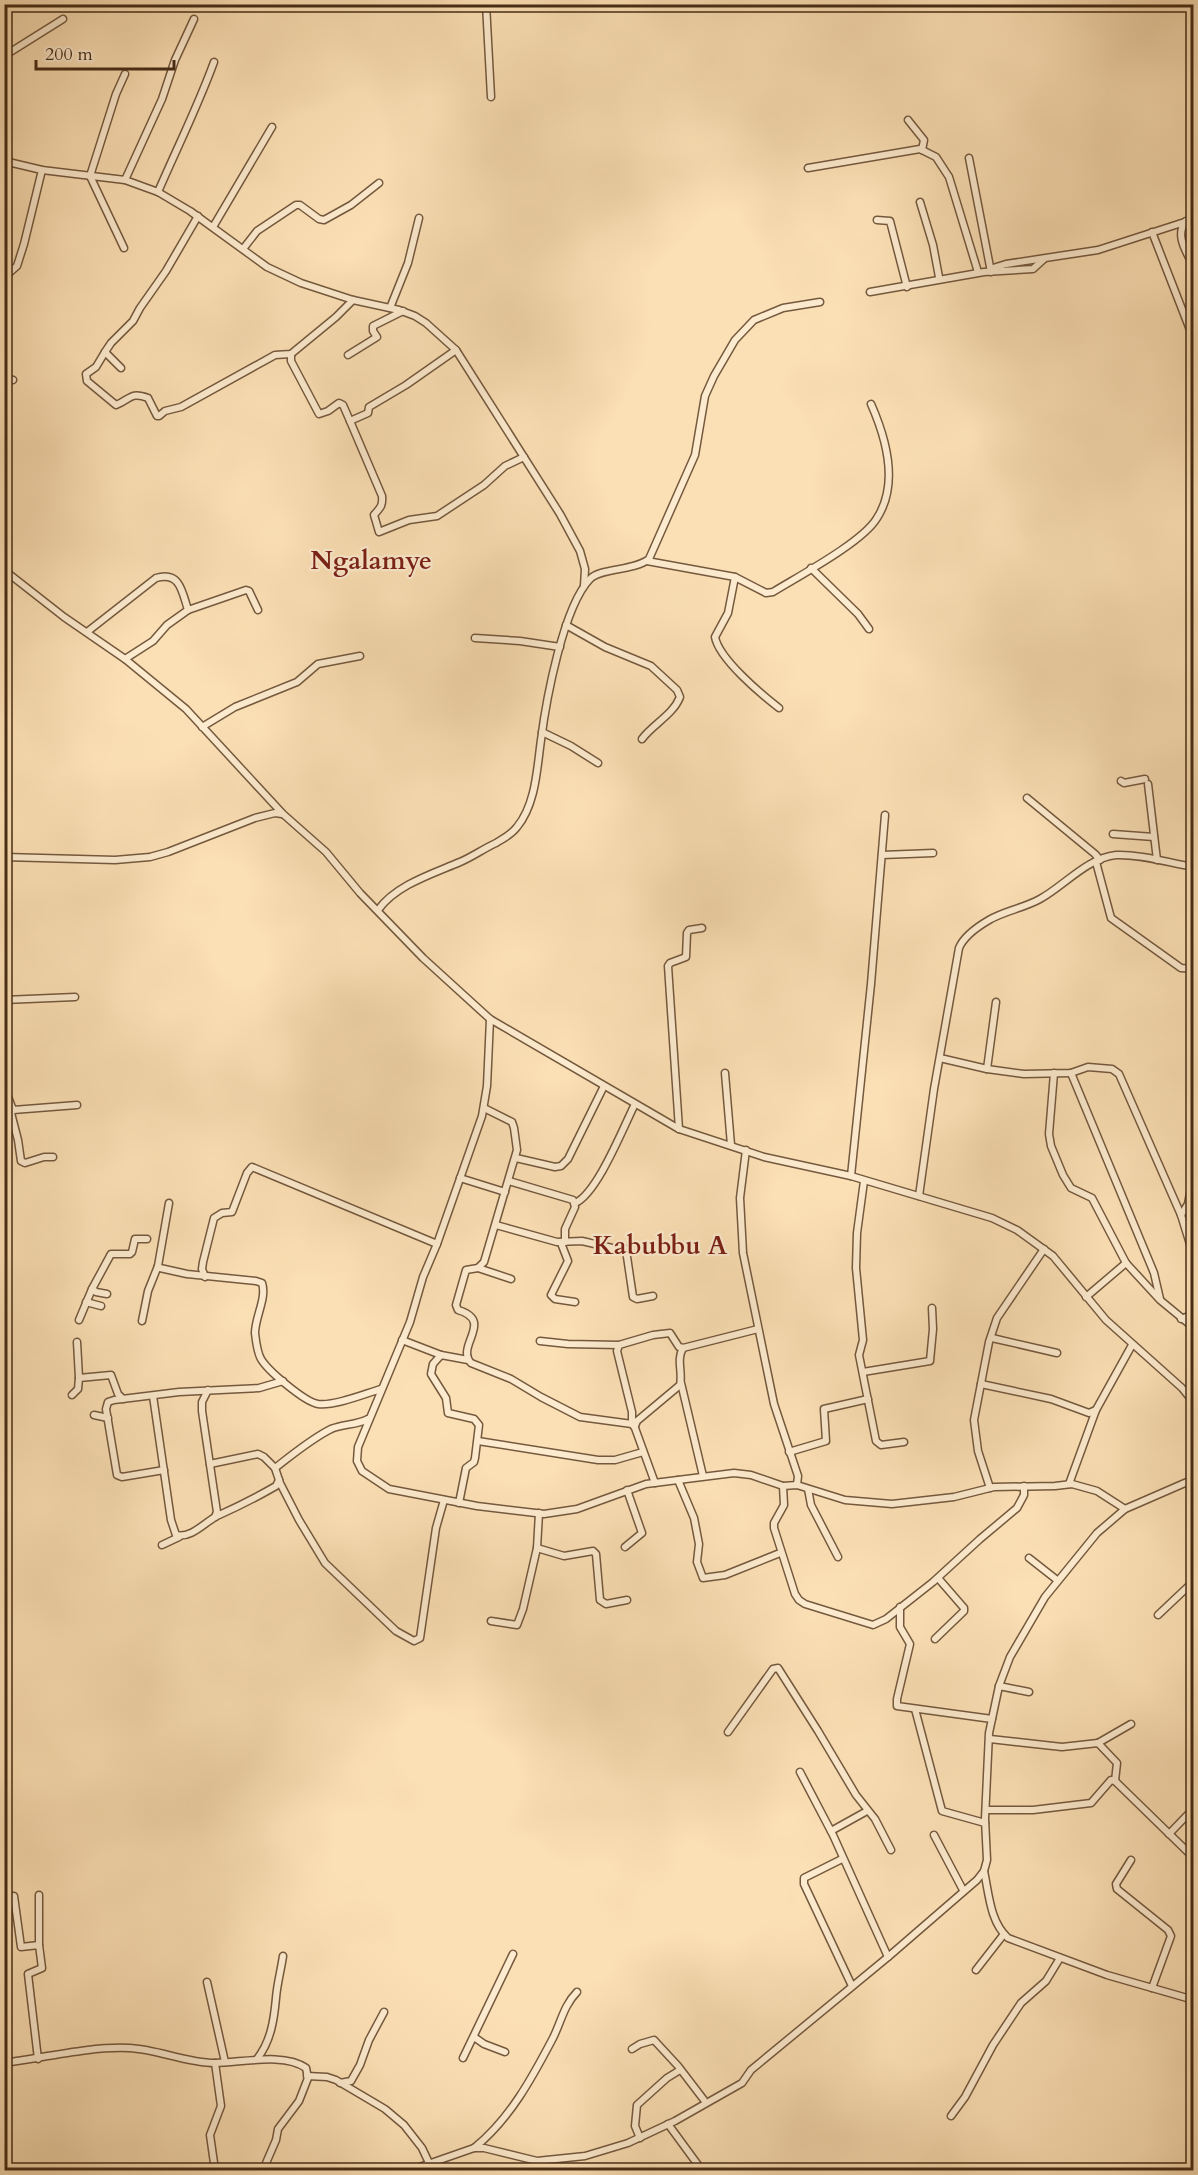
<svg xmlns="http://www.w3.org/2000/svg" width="1198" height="2175" font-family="Cardo,serif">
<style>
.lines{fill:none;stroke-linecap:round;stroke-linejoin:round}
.minor-casing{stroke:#74593e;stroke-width:9}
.minor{stroke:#fdebcf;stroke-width:6}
.labels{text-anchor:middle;stroke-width:4.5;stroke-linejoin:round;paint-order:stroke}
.quarter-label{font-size:26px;font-weight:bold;fill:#7a1f14;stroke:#fdebcf}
</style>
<rect width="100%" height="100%" fill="#fce0b5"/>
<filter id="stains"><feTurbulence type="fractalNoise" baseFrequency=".00333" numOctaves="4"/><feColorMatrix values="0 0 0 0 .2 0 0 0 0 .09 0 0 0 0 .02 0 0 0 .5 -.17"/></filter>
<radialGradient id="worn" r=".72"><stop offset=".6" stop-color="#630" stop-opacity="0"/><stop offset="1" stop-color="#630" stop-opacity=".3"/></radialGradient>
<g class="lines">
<defs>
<g id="minor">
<polyline points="486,4 491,97"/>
<polyline points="4,56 63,19"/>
<polyline points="908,120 924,140 922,150"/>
<polyline points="969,158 991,272 993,268 1006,264 1098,250 1194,219"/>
<polyline points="4,161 42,170 125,180 158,192 190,211 267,267 301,283 353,300 399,310 415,316 426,323 456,350 560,514 580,551 585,569 584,586"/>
<polyline points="808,168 920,149 936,157 949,177 978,272"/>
<polyline points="125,180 162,99 175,60 194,19"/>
<path d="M158,192C177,148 198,106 214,62"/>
<polyline points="920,202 933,245 939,277"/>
<polyline points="877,220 890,221 907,287"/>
<path d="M1186,221C1174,235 1187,253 1194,267"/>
<polyline points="213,227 272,127"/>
<polyline points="1152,232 1194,340"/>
<polyline points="124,248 90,176 116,94 125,74"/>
<polyline points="243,249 257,231 296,205 300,205 319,219 324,220 351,205 379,183"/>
<polyline points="4,287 8,274 17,266 24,244 42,170"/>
<polyline points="870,292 984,272 1033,269 1044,259"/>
<polyline points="390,308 408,263 419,218"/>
<path d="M105,352L96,367L86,374L87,381L116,405C130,400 130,391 148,398L157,416H159L165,411L181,407L275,355L291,354L336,317L353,300"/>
<polyline points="291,354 291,361 319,414 328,411 339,403 343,405 350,421 368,413 369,407 406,385 456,350"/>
<polyline points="348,355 377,337 373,331 373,326 403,311"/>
<polyline points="121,368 105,352 111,343 133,321 140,308 166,271 198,216"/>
<polyline points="4,378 13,380"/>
<path d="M350,421L382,496C383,506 380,508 374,515L379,532L409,520L437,516L484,485L505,466L524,457"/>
<path d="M647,561L735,577L766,593L773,592C799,576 863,542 877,518C899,484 886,438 871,404"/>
<polyline points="811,568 858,614 869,629"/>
<polyline points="4,570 64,617 125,659 186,709 283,814 326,852 360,893 423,958 490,1019 679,1129 764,1157 851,1176 992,1218 1017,1230 1053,1256 1106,1320 1182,1388 1194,1403"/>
<path d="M735,577L728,613L715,637C719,659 761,694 779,708"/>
<polyline points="188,610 246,590 249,591 258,610"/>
<path d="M566,625L605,647L651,666L677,690L680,697C673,715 653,724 642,739"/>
<path d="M87,632L156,578C180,571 182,591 188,610L167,625L153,641L125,659"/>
<polyline points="475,638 520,641 560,647"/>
<polyline points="202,727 235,707 297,682 318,664 360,656"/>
<polyline points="542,732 571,746 598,763"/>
<polyline points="1121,781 1124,783 1145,779"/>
<polyline points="1148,784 1157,860"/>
<polyline points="1027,798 1095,854 1100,860"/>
<polyline points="1113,834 1154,837"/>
<polyline points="882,855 933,853"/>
<polyline points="4,857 115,860 150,857 168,852 255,818 275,813 282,814"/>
<polyline points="1096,862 1111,918 1181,968 1194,969"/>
<path d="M378,910C396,885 432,874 460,862C472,857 483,849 496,843C504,838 511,835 517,827C536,804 537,768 541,740C546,701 563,607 590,579C600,568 634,571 649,559L695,455L705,396L714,376L735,340L754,320L783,308L820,302"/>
<polyline points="4,1000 75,997"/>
<polyline points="490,1019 487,1086 482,1116 437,1244 423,1277 410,1322 358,1447 357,1461 362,1471 389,1489 477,1506 544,1514 577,1509 646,1484 734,1473 751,1475 783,1486 797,1485 845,1500 892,1504 954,1497 994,1487 1055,1486 1072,1484 1097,1491 1125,1509"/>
<polyline points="940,1058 987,1069 996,1002"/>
<polyline points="987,1069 1024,1074 1071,1073 1088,1067 1112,1069 1119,1074 1181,1215 1194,1257"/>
<polyline points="725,1073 731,1145"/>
<polyline points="1054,1073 1049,1134 1051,1146 1063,1175 1071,1188 1092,1198 1126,1263 1160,1300 1194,1328"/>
<polyline points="1071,1073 1154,1273 1160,1299"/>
<polyline points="4,1086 13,1110 77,1105"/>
<path d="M484,1108L512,1122L514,1128L517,1150L484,1262L478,1268L466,1270L456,1305L458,1310C495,1321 455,1346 471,1363L511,1379L541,1397L580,1417L632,1424L635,1428L655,1483"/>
<polyline points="13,1110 11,1113 18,1140 21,1161 25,1163 44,1157 53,1157"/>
<polyline points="679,1129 668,966 670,963 686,957 687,933 689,930 702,928"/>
<polyline points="746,1150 740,1198 743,1253 774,1404 798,1476 797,1485"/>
<polyline points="516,1158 555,1167 561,1166 568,1159 604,1086"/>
<polyline points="851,1176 871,984 885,815"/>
<polyline points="460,1178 505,1192"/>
<polyline points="509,1181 573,1200 575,1207 565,1229 565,1242"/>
<polyline points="864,1181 857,1233 856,1268 863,1340 859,1355 876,1441 881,1445 904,1442"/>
<path d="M919,1196L934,1089L959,948C964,936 977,927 989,920C1004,911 1024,908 1040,899C1064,886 1087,858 1116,855C1141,854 1169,863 1194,867"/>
<path d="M169,1203L158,1266L160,1268L187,1274L256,1281L262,1283C267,1298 255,1317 255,1333C256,1342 257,1352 261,1359C268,1371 305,1402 318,1404C335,1406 364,1394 381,1389"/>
<path d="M575,1203C597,1194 623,1128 635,1104"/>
<polyline points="1181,1215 1188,1204 1194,1172"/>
<polyline points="496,1225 557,1242 582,1241 612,1248 624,1248 626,1250 633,1297 637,1299 653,1296"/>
<polyline points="561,1243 568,1261 551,1295 555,1299 575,1302"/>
<polyline points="478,1268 511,1279"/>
<polyline points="205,1277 202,1269 203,1262 214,1218 222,1213 232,1212 247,1173 252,1167 437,1244"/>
<polyline points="107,1294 96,1292 92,1289 111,1254 130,1254 132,1252 135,1239 147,1239"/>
<polyline points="1086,1297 1126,1263"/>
<polyline points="86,1302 101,1306"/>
<polyline points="1181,1319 1194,1314"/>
<polyline points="79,1320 92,1289"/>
<polyline points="142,1321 148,1291 158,1266"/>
<polyline points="992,1338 1057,1353"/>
<polyline points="402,1340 441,1355"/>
<polyline points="540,1341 568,1344 619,1345"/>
<polyline points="77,1342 79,1378 111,1375 118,1394 123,1399"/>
<polyline points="863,1372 930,1361 933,1329 932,1308"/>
<polyline points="681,1383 703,1476"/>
<polyline points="981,1384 1051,1399 1089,1413 1096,1410"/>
<polyline points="208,1390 202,1402 202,1411 217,1512 215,1517"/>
<polyline points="72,1395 78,1389 79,1378"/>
<path d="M153,1396L171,1520L176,1535C191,1539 205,1522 217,1516C237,1507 257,1497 276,1486L279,1480"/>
<polyline points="94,1415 108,1418"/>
<polyline points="632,1424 632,1412 617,1351 619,1345 653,1335 670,1333 679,1347 683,1348 758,1329"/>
<path d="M635,1426L637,1421L680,1385C683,1372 676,1360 683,1348"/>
<polyline points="478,1441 598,1460 615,1460 643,1452"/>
<polyline points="789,1452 826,1441 824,1409 868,1399"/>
<polyline points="210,1464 258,1454 264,1457 275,1468 280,1483 299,1520 325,1563 396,1631 414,1641 420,1638 436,1528 444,1500"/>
<path d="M275,1468C292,1455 311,1439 331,1429C343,1424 357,1425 368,1419"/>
<polyline points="164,1470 122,1477 117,1475 106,1409 108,1402 114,1400 179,1392 259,1388 283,1381"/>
<polyline points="678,1480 694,1518 699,1544 697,1562 703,1578 725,1575 780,1553"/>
<polyline points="1069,1484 1096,1410 1132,1345"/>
<polyline points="783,1486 784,1505 774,1523 774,1528 795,1594 799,1600 805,1604 873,1625 886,1619 933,1582 980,1539 1017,1508 1024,1495 1024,1486"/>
<polyline points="990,1488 978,1451 974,1420 989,1342 997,1318 1044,1249"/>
<polyline points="808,1489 811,1505 838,1557"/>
<polyline points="459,1503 466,1468 474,1462 475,1458 479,1425 474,1419 448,1413 446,1398 431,1374 433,1364 441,1355 468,1360"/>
<polyline points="162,1545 179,1537"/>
<polyline points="625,1547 642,1533 627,1490"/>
<polyline points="537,1548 564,1556 593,1551 596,1554 600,1600 606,1604 627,1600"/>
<polyline points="1029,1558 1057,1580"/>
<polyline points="900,1607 900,1627 910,1644 897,1699 897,1706 992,1719"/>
<polyline points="1158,1615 1194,1581"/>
<polyline points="491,1621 517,1625 523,1609 537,1548 539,1513"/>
<polyline points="935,1639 964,1611 964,1608 938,1578"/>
<polyline points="999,1686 1029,1692"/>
<polyline points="915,1709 942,1811 985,1823"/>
<polyline points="728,1732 773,1669 778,1668 818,1731 856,1795 875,1819 891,1850"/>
<polyline points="990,1739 1062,1747 1098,1743 1117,1763 1115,1781"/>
<polyline points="1098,1743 1131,1724"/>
<polyline points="800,1772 833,1835 888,1957"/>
<polyline points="986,1810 1033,1810 1091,1803 1111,1780 1115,1781 1194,1858"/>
<polyline points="831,1831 867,1811"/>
<polyline points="1169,1834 1194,1808"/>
<polyline points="934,1835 963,1890"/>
<polyline points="842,1859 804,1878 804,1884 852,1986"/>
<polyline points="1131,1860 1116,1884 1117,1889 1168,1930 1171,1936 1152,1988"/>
<path d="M984,1871C989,1894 990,1922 1008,1938L1107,1975L1194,2000"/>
<polyline points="39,1895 39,1945"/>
<polyline points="14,1896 21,1947 39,1945 42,1968 28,1974 38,2059"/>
<polyline points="976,1970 1004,1934"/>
<polyline points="207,1982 225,2062"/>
<polyline points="474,2037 484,2044 505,2052"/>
<polyline points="632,2049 640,2044 654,2040 678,2066 704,2100"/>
<polyline points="463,2058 513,1954"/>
<path d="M257,2059C271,2041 274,2020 276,1998C277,1984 281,1970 283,1956"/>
<path d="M4,2063C42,2058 92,2046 129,2048C157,2049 186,2063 215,2063C240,2063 284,2052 306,2068L308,2078L299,2101L278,2129L276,2140L263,2170"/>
<polyline points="215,2063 221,2106 210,2135 215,2170"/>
<polyline points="307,2076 327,2077 336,2080 385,2109 404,2125 422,2148 430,2165"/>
<polyline points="340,2083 351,2081 360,2065 369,2040 384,2012"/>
<polyline points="951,2116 965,2097 993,2045 1021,2003 1046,1981 1060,1958"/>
<polyline points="668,2124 701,2169"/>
<polyline points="640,2138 635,2126 637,2105 667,2078 680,2070"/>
<path d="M474,2148C510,2119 532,2078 553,2038C561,2022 564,2005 577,1992"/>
<polyline points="232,2170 239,2170"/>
<polyline points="411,2170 474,2148 484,2148 537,2161 585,2156 628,2143 675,2121 742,2083 751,2070 888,1957 977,1880 984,1871 987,1860 985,1819 989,1733 999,1686 1010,1657 1045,1597 1097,1533 1125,1509 1194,1479"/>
</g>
</defs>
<use href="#minor" class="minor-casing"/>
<use href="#minor" class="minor"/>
</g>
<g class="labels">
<g class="quarter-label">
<text x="371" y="569">Ngalamye</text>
<text x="660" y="1254">Kabubbu A</text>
</g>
</g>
<rect width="1198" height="2175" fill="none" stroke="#fce0b5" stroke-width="24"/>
<rect x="6" y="6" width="1186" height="2163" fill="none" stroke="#462c16" stroke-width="3"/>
<rect x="12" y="12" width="1174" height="2151" fill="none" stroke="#462c16" stroke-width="1.5"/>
<path d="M36 60v9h138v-9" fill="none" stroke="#462c16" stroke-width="3"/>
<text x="45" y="60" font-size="18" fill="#462c16" stroke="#fdebcf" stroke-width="4.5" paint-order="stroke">200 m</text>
<rect width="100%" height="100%" filter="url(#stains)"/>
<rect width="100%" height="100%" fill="url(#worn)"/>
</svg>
